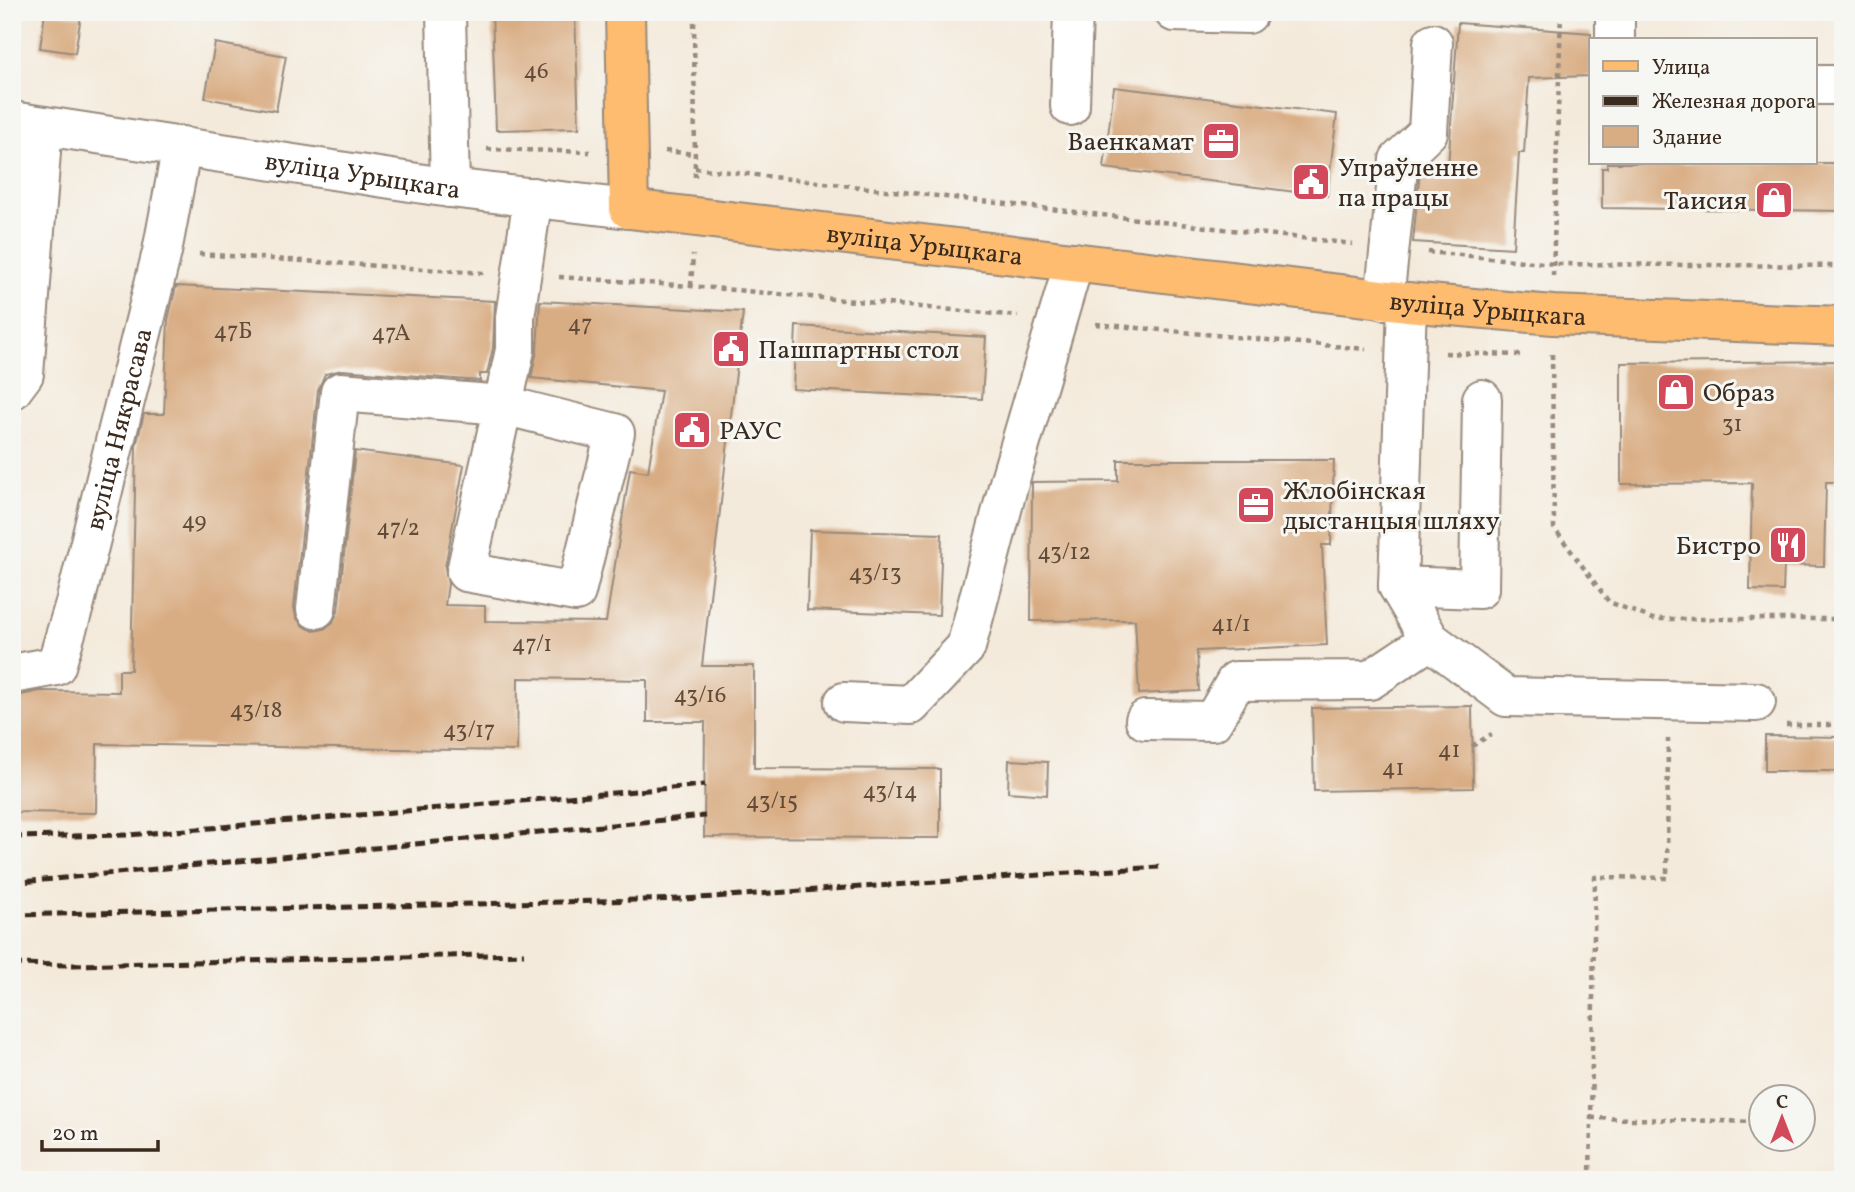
<svg xmlns="http://www.w3.org/2000/svg" width="1855" height="1192" font-family="Vollkorn,serif">
<style>
.building{fill:#d9ad84}
.lines{fill:none;stroke-linecap:round;stroke-linejoin:round}
.minor-casing{stroke:#988a7c;stroke-width:42}
.major-casing{stroke:#988a7c;stroke-width:42}
.path{stroke:#988a7c;stroke-width:4.5;stroke-dasharray:5 5;stroke-linecap:butt}
.minor{stroke:#fff;stroke-width:38}
.major{stroke:#fdbc70;stroke-width:38}
.rail{stroke:#3b2a1e;stroke-width:5;stroke-dasharray:10 5;stroke-linecap:butt}
.labels{text-anchor:middle;stroke-width:6;stroke-linejoin:round;paint-order:stroke}
.number-label{font-size:23px;fill:#624b38}
.poi-label{font-size:26px;fill:#3b2a1e;stroke:#f6f6f2;text-anchor:start}
.street-label{font-size:26px;fill:#3b2a1e;stroke:#f6f6f2}
</style>
<rect width="100%" height="100%" fill="#f6f6f2"/>
<filter id="ink" filterUnits="userSpaceOnUse"><feTurbulence type="fractalNoise" baseFrequency=".0143" numOctaves="2"/><feDisplacementMap in="SourceGraphic" scale="14" xChannelSelector="R" yChannelSelector="G"/><feConvolveMatrix kernelMatrix="1 2 1 2 8 2 1 2 1" color-interpolation-filters="sRGB"/></filter>
<filter id="wash" filterUnits="userSpaceOnUse"><feTurbulence type="fractalNoise" baseFrequency=".00686" numOctaves="4" result="noise"/><feDisplacementMap in="SourceGraphic" scale="28" xChannelSelector="R" yChannelSelector="G"/><feGaussianBlur stdDeviation="1.57" result="paint"/><feColorMatrix in="noise" values="0 0 0 0 0 0 0 0 0 0 0 0 0 0 0 0 0 1.4 0 .05"/><feComposite in="paint" operator="in"/></filter>
<g filter="url(#wash)">
<rect width="100%" height="100%" fill="#f4eadb"/>
<g id="blocks">
<g class="building">
<polygon points="45,12 81,16 75,53 40,48"/>
<polygon points="492,12 575,12 579,128 496,130"/>
<polygon points="1458,23 1591,33 1591,76 1529,78 1524,153 1519,153 1513,248 1413,242 1420,170 1424,167 1448,168"/>
<polygon points="215,43 286,56 276,111 205,98"/>
<polygon points="1114,87 1337,114 1327,196 1104,168"/>
<polygon points="1607,163 1843,163 1843,211 1602,208 1602,168 1607,168"/>
<polygon points="176,286 495,301 493,348 487,374 480,374 480,381 342,370 325,374 318,390 294,607 296,617 303,626 314,631 324,629 333,622 338,611 355,451 464,465 445,567 448,584 445,605 485,606 485,621 606,622 630,469 648,472 661,391 531,378 537,350 540,301 743,312 702,666 754,666 754,768 940,769 940,838 704,837 705,722 647,722 647,680 518,678 517,751 97,744 96,813 13,812 16,696 40,691 119,692 119,670 131,670 136,446 144,414 164,414 168,320"/>
<polygon points="796,326 986,337 982,399 793,389"/>
<polygon points="1843,361 1843,482 1826,482 1824,566 1784,565 1783,591 1750,590 1752,483 1621,484 1621,363"/>
<polygon points="1118,460 1334,460 1331,545 1322,545 1327,645 1197,651 1199,691 1139,694 1135,620 1031,621 1032,482 1118,481"/>
<polygon points="810,530 942,534 939,615 807,610"/>
<polygon points="1472,706 1473,788 1314,791 1312,708"/>
<polygon points="1765,736 1843,737 1843,771 1765,771"/>
<polygon points="1009,760 1048,762 1047,795 1008,792"/>
</g>
</g>
</g>
<g filter="url(#ink)">
<use href="#blocks" fill-opacity="0" stroke="#988a7c" stroke-width="2"/>
<g class="lines">
<defs>
<g id="minor">
<polyline points="446,12 450,188"/>
<polyline points="1174,12 1248,14"/>
<polyline points="1615,12 1615,40"/>
<polyline points="1815,85 1843,85"/>
<polyline points="1070,106 1073,12"/>
<path id="s1" d="M12,121L450,188L629,209"/>
<polyline points="1384,300 1399,160 1428,132 1433,43"/>
<polyline points="1407,302 1398,586 1430,640 1506,697 1756,702"/>
<polyline points="12,390 24,374 43,126"/>
<polyline points="1398,586 1479,589 1482,399"/>
<polyline points="316,609 340,392 503,405 615,433 576,592 466,572 515,350 515,317 533,197"/>
<path id="s2" d="M12,674L56,666L75,603L162,252L182,146"/>
<polyline points="844,702 911,705 966,647 1009,483 1074,262"/>
<polyline points="1145,720 1213,721 1236,681 1370,680 1430,640"/>
</g>
<g id="major">
<path id="s3" d="M625,12L629,209L1407,302L1553,315L1843,326"/>
</g>
</defs>
<use href="#minor" class="minor-casing"/>
<use href="#major" class="major-casing"/>
<g class="path">
<polyline points="694,12 695,179"/>
<polyline points="487,149 590,152"/>
<polyline points="665,151 695,154"/>
<polyline points="695,168 1353,244"/>
<polyline points="1428,252 1554,264 1843,266"/>
<polyline points="199,254 484,273"/>
<polyline points="1553,276 1561,12"/>
<polyline points="559,277 691,286 1018,316"/>
<polyline points="691,286 693,255"/>
<polyline points="1096,324 1366,349"/>
<polyline points="1445,353 1523,355"/>
<polyline points="1552,354 1554,528 1609,602 1653,619 1843,619"/>
<polyline points="1786,725 1843,725"/>
<polyline points="1472,746 1492,734"/>
<polyline points="1591,1118 1760,1122"/>
<polyline points="1590,1180 1595,877 1667,878 1668,739"/>
</g>
<use href="#minor" class="minor"/>
<use href="#major" class="major"/>
<g class="rail">
<polyline points="12,837 129,835 705,785"/>
<polyline points="12,883 705,816"/>
<polyline points="12,915 684,899 1159,867"/>
<polyline points="12,964 73,965 524,954"/>
</g>
</g>
</g>
<defs>
<symbol id="office-square" viewBox="-11 -11 22 22"><rect x="-9" y="-9" width="18" height="18" rx="4" fill="#d1495b" stroke="#f6f6f2"/><path d="M-6-3h4V-5.5h4V-3h4V5H-6ZM-1-4.5V-3h2v-1.5ZM-6 0V1H6V0Z" fill="#fff"/></symbol>
<symbol id="civic-square" viewBox="-11 -11 22 22"><rect x="-9" y="-9" width="18" height="18" rx="4" fill="#d1495b" stroke="#f6f6f2"/><path d="M-.6-6.5H3V-4.5H.6V-3L4-1V1h2V6H-6V1h2V-1L-.6-3ZM-1.2 2.5V6h2.4V2.5Z" fill="#fff"/></symbol>
<symbol id="shop-square" viewBox="-11 -11 22 22"><rect x="-9" y="-9" width="18" height="18" rx="4" fill="#d1495b" stroke="#f6f6f2"/><path d="M-5-2.5h2.3a2.7 3.5 0 0 1 5.4 0H5L5.5 6h-11ZM-1.5-2.5h3a1.5 2.3 0 0 0-3 0Z" fill="#fff"/></symbol>
<symbol id="restaurant-square" viewBox="-11 -11 22 22"><rect x="-9" y="-9" width="18" height="18" rx="4" fill="#d1495b" stroke="#f6f6f2"/><path d="M-5-6h1v4h1v-4h1v4h1v-4h1v5L-1.5 .5V6h-2V.5L-5-1ZM5-6V6H3V1.5H1.5Q1.5-4 5-6Z" fill="#fff"/></symbol>
</defs>
<g fill-rule="evenodd">
<use href="#office-square" x="1199" y="119" width="44" height="44"/>
<use href="#civic-square" x="1289" y="160" width="44" height="44"/>
<use href="#shop-square" x="1752" y="178" width="44" height="44"/>
<use href="#civic-square" x="709" y="327" width="44" height="44"/>
<use href="#shop-square" x="1654" y="370" width="44" height="44"/>
<use href="#civic-square" x="670" y="408" width="44" height="44"/>
<use href="#office-square" x="1234" y="483" width="44" height="44"/>
<use href="#restaurant-square" x="1766" y="523" width="44" height="44"/>
</g>
<g class="labels">
<g class="number-label">
<text x="536" y="78">46</text>
<text x="580" y="331">47</text>
<text x="233" y="338">47Б</text>
<text x="391" y="340">47А</text>
<text x="1732" y="431">31</text>
<text x="194" y="528">49</text>
<text x="398" y="535">47/2</text>
<text x="1064" y="559">43/12</text>
<text x="875" y="580">43/13</text>
<text x="1231" y="631">41/1</text>
<text x="532" y="651">47/1</text>
<text x="700" y="702">43/16</text>
<text x="256" y="717">43/18</text>
<text x="469" y="737">43/17</text>
<text x="1449" y="757">41</text>
<text x="1393" y="775">41</text>
<text x="890" y="798">43/14</text>
<text x="772" y="808">43/15</text>
</g>
<g class="poi-label">
<text x="1194" y="150" text-anchor="end">Ваенкамат</text>
<text x="1338" y="176">Упраўленне<tspan x="1338" dy="30">па працы</tspan></text>
<text x="1747" y="209" text-anchor="end">Таисия</text>
<text x="758" y="358">Пашпартны стол</text>
<text x="1703" y="401">Образ</text>
<text x="719" y="439">РАУС</text>
<text x="1283" y="499">Жлобінская<tspan x="1283" dy="30">дыстанцыя шляху</tspan></text>
<text x="1761" y="554" text-anchor="end">Бистро</text>
</g>
<g class="street-label">
<text dy="9" stroke="none"><textPath href="#s1" startOffset="355">вуліца Урыцкага</textPath></text>
<text dy="9" stroke="none"><textPath href="#s3" startOffset="495">вуліца Урыцкага</textPath></text>
<text dy="9" stroke="none"><textPath href="#s3" startOffset="1062">вуліца Урыцкага</textPath></text>
<text dy="9" stroke="none"><textPath href="#s2" startOffset="290">вуліца Някрасава</textPath></text>
</g>
</g>
<rect width="1855" height="1192" fill="none" stroke="#f6f6f2" stroke-width="42"/>
<rect x="1589" y="38" width="228" height="126" fill="#f6f6f2" stroke="#aba49d" stroke-width="2"/>
<rect x="1603" y="61" width="35" height="10" fill="#fdbc70" stroke="#aba49d" stroke-width="2"/>
<text x="1652" y="74" font-size="21" fill="#3b2a1e">Улица</text>
<rect x="1603" y="96" width="35" height="10" fill="#3b2a1e" stroke="#aba49d" stroke-width="2"/>
<text x="1652" y="108" font-size="21" fill="#3b2a1e">Железная дорога</text>
<rect x="1603" y="126" width="35" height="21" fill="#d9ad84" stroke="#aba49d" stroke-width="2"/>
<text x="1652" y="144" font-size="21" fill="#3b2a1e">Здание</text>
<g transform="translate(1782 1118)"><circle r="33" fill="#f6f6f2" stroke="#aba49d" stroke-width="2"/>
<path d="M0-5L12 26L0 18L-12 26Z" fill="#d1495b"/>
<text y="-10" font-size="19" font-weight="bold" text-anchor="middle" fill="#3b2a1e">С</text>
</g>
<path d="M42 1140v10h116v-10" fill="none" stroke="#3b2a1e" stroke-width="3.5"/>
<text x="52" y="1140" font-size="21" fill="#3b2a1e" stroke="#f6f6f2" stroke-width="5" paint-order="stroke">20 m</text>
</svg>
